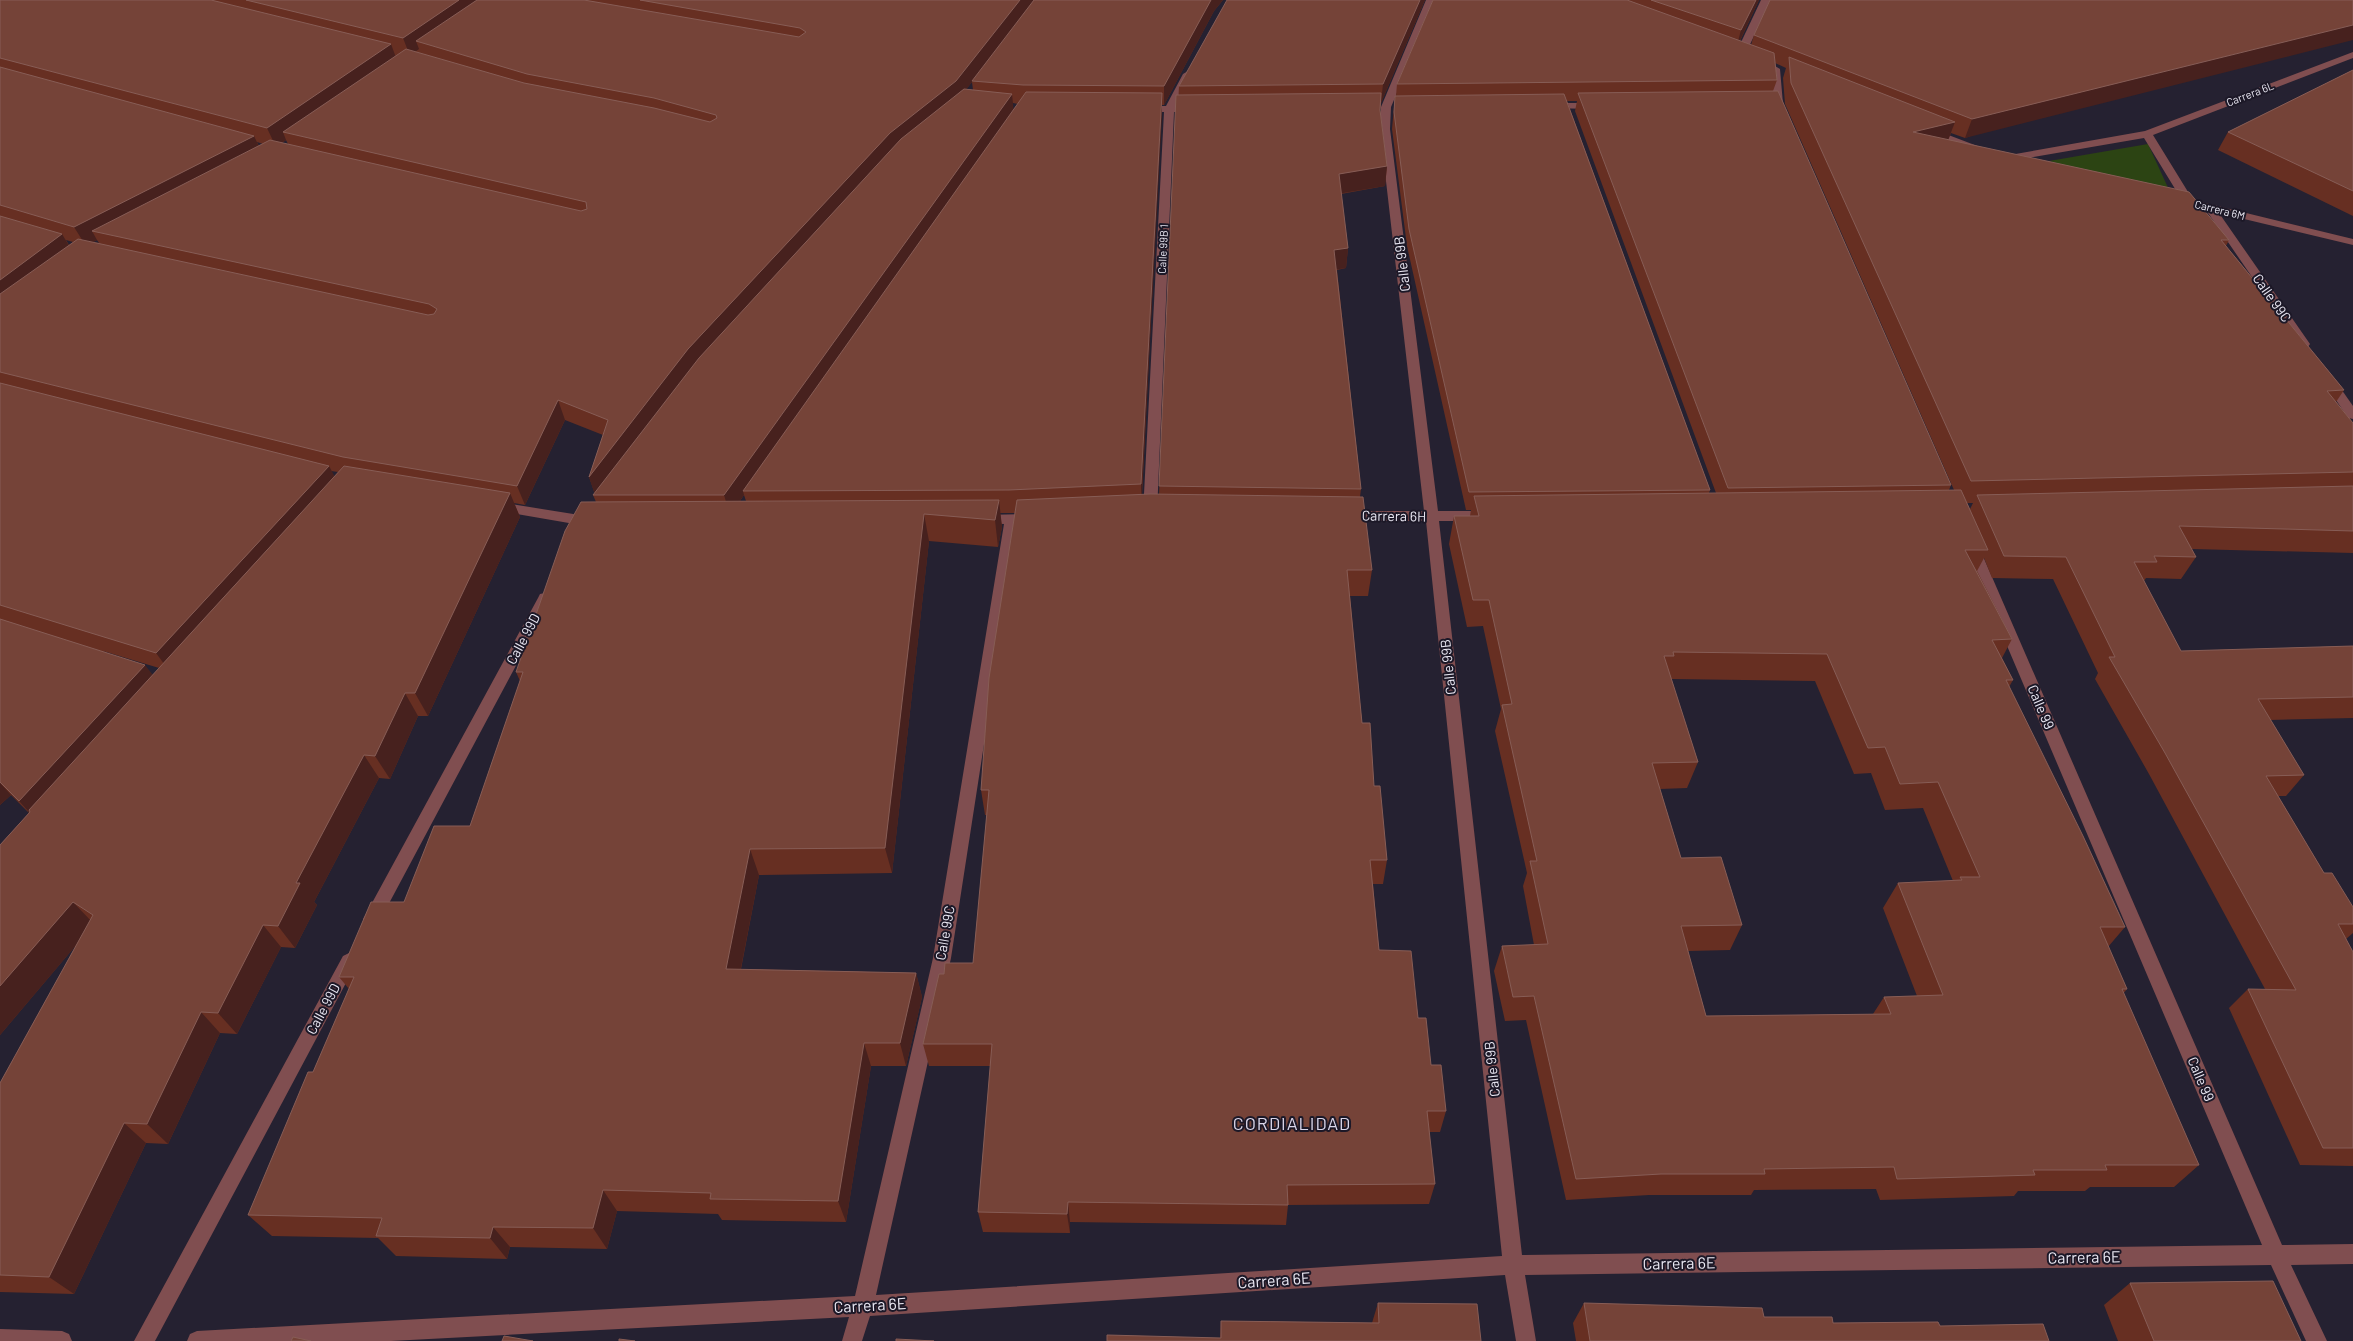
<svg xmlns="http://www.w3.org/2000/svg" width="2353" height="1341" font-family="Barlow,sans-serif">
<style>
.green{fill:#2c4413}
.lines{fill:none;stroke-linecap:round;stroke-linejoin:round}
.street{fill:#804e50;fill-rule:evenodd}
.wall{fill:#672f22;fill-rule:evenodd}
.shaded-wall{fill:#47211e}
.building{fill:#754338;stroke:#875d56;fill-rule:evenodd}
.labels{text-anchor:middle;stroke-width:4;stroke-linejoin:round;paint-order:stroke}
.far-street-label{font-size:11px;fill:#eae8f3;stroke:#1c1827}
.street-label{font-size:14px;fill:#eae8f3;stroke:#1c1827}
.near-street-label{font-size:16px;fill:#eae8f3;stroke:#1c1827}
.near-neighbourhood-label{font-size:18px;letter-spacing:1px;fill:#dbd7ec;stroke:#1c1827}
</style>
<rect width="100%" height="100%" fill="#252131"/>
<polygon class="green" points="2148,144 2170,192 2049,161"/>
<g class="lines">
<g class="street">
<polygon points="1426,0 1436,0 1391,107 1390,129 1438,511 1476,511 1483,516 1476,521 1439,521 1522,1255 2262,1245 1965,547 1972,542 1979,547 2282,1245 2353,1244 2353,1264 2291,1265 2327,1341 2306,1341 2271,1265 1525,1275 1536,1341 1516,1341 1505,1275 870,1316 862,1341 842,1341 849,1317 391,1341 187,1341 190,1334 197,1331 855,1296 933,958 1004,524 977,523 975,520 982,515 1034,514 1041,519 1034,524 1018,524 951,958 876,1295 1502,1256 1426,521 1347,521 1340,516 1347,511 1424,511 1380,129 1381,107"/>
<polygon points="1761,0 1771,0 1745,55 1736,57 1735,55"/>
<polygon points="2353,52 2353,58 2153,135 2193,200 2353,239 2353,245 2219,213 2310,344 2308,347 2300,347 2206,210 2176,202 2176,198 2180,197 2144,138 2004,162 1999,159 2004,156 2145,131"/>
<polygon points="1775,66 1780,69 1783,104 1787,111 1782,114 1778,113 1773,104 1770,69"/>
<polygon points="1188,71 1193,74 1176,106 1196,106 1201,109 1196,112 1174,112 1157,513 1150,518 1143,513 1164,112 1141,112 1136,109 1141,106 1166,106 1183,74"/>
<polygon points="1549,103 1596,103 1601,106 1596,109 1545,108 1544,106"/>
<polygon points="1930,128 1980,147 1981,149 1976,152 1972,151 1926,133 1925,131"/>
<polygon points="2328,375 2332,376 2353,406 2353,419 2348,418 2322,379"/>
<polygon points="498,502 592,517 599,522 592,527 493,510 491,507 493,504"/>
<polygon points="545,593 550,594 552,598 378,924 372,926 366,924 363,919 366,914 538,598 540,594"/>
<polygon points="349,953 355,956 358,961 355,966 155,1341 134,1341 343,956"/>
<polygon points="0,1329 62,1331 69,1334 72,1341 0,1341"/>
</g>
</g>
<g class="wall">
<path d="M0,0H1223L1214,11L1164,105H1162L1142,495L1159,494L1179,86L1425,0L1381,103L1380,110L1387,166L1385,186L1341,194L1348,248L1346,268L1337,270L1361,489L1360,497L1372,570L1368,596H1350L1362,723L1387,860L1383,884H1373L1379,950L1418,1018L1431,1065L1446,1111L1440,1132H1429L1435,1184L1429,1204L1288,1205L1286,1225L1070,1222V1233L983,1232L978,1212L991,1066H929L923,1044L944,974L973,963L987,815H985L981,790L1015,513H1000L1002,527L998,547L929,541L892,873L759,875L741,969L916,973L922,997L906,1066H871L846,1222L722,1220L718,1214L617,1211L607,1249L510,1247L507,1259L396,1256L378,1238L272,1236L248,1215L313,1072L349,989L339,977L470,826L520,681L516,672L596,502L593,495L595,494L589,477L603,435L565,420L525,505L514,503L520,517L428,716H418L390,779L379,778L314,902L317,905L295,948L281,947L237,1034L220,1033L168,1144L146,1143L74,1294L0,1292V1083L77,944L0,1035V845L29,813L11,795L0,805ZM972,82L973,90L966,89L968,87ZM1013,103L1018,104L1013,110ZM286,140L288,144L282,143ZM257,142L263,144L259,146ZM66,240L73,242L69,245ZM97,240L99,243L93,242ZM331,471L338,472L334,477ZM744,495L746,501H740ZM103,651L159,668L153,675Z"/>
<path d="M1433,0H1759L1740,41L1751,45L1754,35L2353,0L1965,138L1951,133L1948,140L2229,240L2226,246L2344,390L2336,402L2353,423V553L2192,549L2196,557L2181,579L2146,578L2144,581L2181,651L2353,646V718L2270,720L2304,775L2286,796H2278L2324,873L2353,907V933L2346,939L2353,952V1166L2300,1165L2229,1008L2248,989H2265L2149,774L2095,679L2098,673L2053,579L1992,578L1984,558L1977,571L2012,639L2002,658L2013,680L2009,687L2125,927L2108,947L2127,989L2123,994L2199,1165L2174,1187H2090L2085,1191H2018L2014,1196L1880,1200L1876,1189L1754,1190L1751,1195H1649L1566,1200L1526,1020L1505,1021L1494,971L1502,946L1534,945L1523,886L1527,873L1495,731L1501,709L1483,626L1467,627L1449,544L1454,516H1470L1471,510H1466L1407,246L1392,129L1395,96H1396L1397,84ZM1775,63L1786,68L1783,78L1785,104L1954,490H1949L1951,485L1773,91L1777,80ZM1567,101H1577L1575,111L1716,493H1709L1710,490ZM1967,503H1973L1970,509ZM1671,679L1815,681L1854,774L1871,773L1885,810L1923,808L1953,881L1898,883L1883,908L1917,996L1884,997L1873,1014L1706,1016L1688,951L1730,950L1742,925L1681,858L1660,789L1687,788L1698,762Z"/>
<polygon points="2353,70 2353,216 2218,150 2228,132"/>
<polygon points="2130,1283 2301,1341 2118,1341 2104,1305"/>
<polygon points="1378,1303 1481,1341 1220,1338 1221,1321 1372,1323"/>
<polygon points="1584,1303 1833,1323 1940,1326 2049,1341 1576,1341 1573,1323"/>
</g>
<g class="shaded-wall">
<polygon points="459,0 492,0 416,41 419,49 410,56 403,38"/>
<polygon points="1020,0 1036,0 958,100 595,495 589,477 688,349 890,133"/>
<polygon points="1211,0 1223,0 1214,11 1164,105 1164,86"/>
<polygon points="1420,0 1425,0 1381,103 1383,84"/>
<polygon points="1756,0 1759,0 1736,49 1741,30"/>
<polygon points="2353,25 2353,40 1965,138 1972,119"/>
<polygon points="391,44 398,63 283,132 286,140 276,147 267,128"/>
<polygon points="1162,93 1162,115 1141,507 1141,484"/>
<polygon points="1012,94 1014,113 743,491 744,495 730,515 724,495"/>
<polygon points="1955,122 1947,143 1913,132"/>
<polygon points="254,136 263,155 92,231 97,240 86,246 74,227"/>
<polygon points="1387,166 1385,186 1337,194 1339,174"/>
<polygon points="62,234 74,254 0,309 0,280"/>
<polygon points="1348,248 1346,268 1333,270 1334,250"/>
<polygon points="558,400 565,420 525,505 517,486"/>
<polygon points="329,466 340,486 170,672 156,653"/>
<polygon points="510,493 520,517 428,716 415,693"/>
<polygon points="999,500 1002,527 998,547 995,520"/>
<polygon points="924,514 929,541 892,873 885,848"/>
<polygon points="145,665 160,684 36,820 19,801"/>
<polygon points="405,693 418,716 390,779 375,756"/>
<polygon points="364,755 379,778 314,902 317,905 295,948 278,926 296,883"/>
<polygon points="0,783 11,795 0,805"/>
<polygon points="750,849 759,875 736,993 726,969"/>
<polygon points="73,902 94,924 0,1035 0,986"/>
<polygon points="263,925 281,947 237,1034 218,1013"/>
<polygon points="916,973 922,997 906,1066 900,1043"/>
<polygon points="201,1012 220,1033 168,1144 147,1124"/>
<polygon points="864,1043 871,1066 846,1222 838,1201"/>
<polygon points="124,1123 146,1143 74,1294 49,1277"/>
<polygon points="603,1190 617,1211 607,1249 593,1228"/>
<polygon points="1068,1202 1070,1222 1070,1233 1067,1214"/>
<polygon points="493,1227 510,1247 507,1259 490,1238"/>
</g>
<g class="building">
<polygon points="0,0 211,0 391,44 267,128 0,58"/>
<polygon points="246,0 459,0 403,38"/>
<polygon points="477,0 584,0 799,37 806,32 800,28 640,0 1020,0 956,81 890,133 688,349 589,477 608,420 558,400 517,486 343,457 0,372 0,294 78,239 428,315 434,314 437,309 429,304 92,231 270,140 581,211 587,209 586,202 283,132 406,49 524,83 654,108 710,122 717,118 716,115 654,98 527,74 416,41"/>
<polygon points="1034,0 1211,0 1164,86 1023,85 972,81"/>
<polygon points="1227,0 1420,0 1383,84 1179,86"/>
<polygon points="1433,0 1627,0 1774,53 1777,80 1397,84"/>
<polygon points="1651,0 1756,0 1741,30"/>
<polygon points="1770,0 2353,0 2353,25 1972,119 1754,35"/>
<polygon points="1789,57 1955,122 1913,132 2189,192 2229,240 2221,240 2344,390 2327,391 2353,423 2353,472 1971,481 1791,83"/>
<polygon points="0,67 254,136 74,227 0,205"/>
<polygon points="2353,70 2353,191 2228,132"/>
<polygon points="964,89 1012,94 724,495 593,495 699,358 901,139"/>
<polygon points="1778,91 1951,485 1728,488 1578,93"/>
<polygon points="1026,92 1162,93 1141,484 1009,490 743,491"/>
<polygon points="1381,93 1380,110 1387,166 1339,174 1348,248 1334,250 1361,489 1159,486 1176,95"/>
<polygon points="1564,94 1710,490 1469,492 1409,229 1394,112 1395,96"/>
<polygon points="0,216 62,234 0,280"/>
<polygon points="0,383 329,466 156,653 0,605"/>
<polygon points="344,466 510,493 415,693 405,693 375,756 364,755 296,883 300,883 278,926 263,925 218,1013 201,1012 147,1124 124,1123 49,1277 0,1275 0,1083 93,915 73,902 0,986 0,845 30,812 29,810"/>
<polygon points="2353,486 2353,531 2179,526 2196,557 2154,556 2157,562 2134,562 2181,651 2353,646 2353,697 2258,699 2304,775 2266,776 2324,873 2332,873 2353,907 2353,924 2338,924 2353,952 2353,1148 2323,1148 2248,989 2296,990 2165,753 2109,657 2115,657 2066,557 2004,556 1977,495"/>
<path d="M1961,490L1988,550H1965L2012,639L1992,640L2013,680H2006L2083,836L2125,927H2100L2127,989H2122L2199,1165H2105L2107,1170H2033L2035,1175L1897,1179L1894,1167L1764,1169L1765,1174H1661L1576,1179L1534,996L1513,997L1502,946L1548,944L1530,861H1537L1502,705L1512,704L1489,600H1473L1454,516H1479L1474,496ZM1673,652L1827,654L1868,748L1885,747L1900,784L1938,782L1980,877H1960L1962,880L1898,883L1943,995L1884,997L1891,1014L1706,1016L1681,926L1742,925L1721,857L1681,858L1652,763L1698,762L1664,656H1674Z"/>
<polygon points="1150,494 1363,497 1372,570 1347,570 1362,723 1370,723 1374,786 1380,786 1387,860 1370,860 1379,950 1411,951 1418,1018 1426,1018 1431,1065 1441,1065 1446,1111 1427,1111 1435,1184 1287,1185 1288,1205 1068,1202 1067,1214 978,1212 992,1044 923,1044 939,974 944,974 945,963 973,963 989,790 981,790 989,678 1017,500"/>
<polygon points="999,500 995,520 924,514 885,848 750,849 726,969 916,973 900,1043 864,1043 838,1201 710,1199 711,1193 603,1190 593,1228 493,1227 490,1238 376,1236 382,1218 248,1215 308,1072 313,1072 354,977 339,977 371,902 404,902 434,826 470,826 523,672 516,672 565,531 581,502"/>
<polygon points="0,619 145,665 19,801 0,782"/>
<polygon points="2273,1281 2301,1341 2154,1341 2130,1283"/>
<polygon points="1378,1303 1477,1304 1481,1341 1107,1341 1107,1335 1221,1338 1221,1321 1379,1323"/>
<polygon points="1584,1303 1762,1308 1764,1317 1832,1317 1833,1323 1938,1322 1940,1326 2043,1324 2049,1341 1590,1341"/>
<polygon points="504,1336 533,1341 502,1341"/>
<polygon points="293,1337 311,1341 291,1341"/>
<polygon points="619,1339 635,1341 619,1341"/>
<polygon points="896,1339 934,1341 896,1341"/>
</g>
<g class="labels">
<g class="far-street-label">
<text transform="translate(2250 94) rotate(-21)" y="4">Carrera 6L</text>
<text transform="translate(2220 210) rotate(14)" y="4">Carrera 6M</text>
<text transform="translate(1163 249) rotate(-87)" y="4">Calle 99B 1</text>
</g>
<g class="street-label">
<text transform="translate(1402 264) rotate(-97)" y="5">Calle 99B</text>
<text transform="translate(2272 298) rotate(55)" y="5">Calle 99C</text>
<text transform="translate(1394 516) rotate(1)" y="5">Carrera 6H</text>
<text transform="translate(523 639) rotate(-62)" y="5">Calle 99D</text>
<text transform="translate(1448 667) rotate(-96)" y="5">Calle 99B</text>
<text transform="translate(2041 707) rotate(67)" y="5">Calle 99</text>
<text transform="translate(945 933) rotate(-80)" y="5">Calle 99C</text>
<text transform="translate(323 1009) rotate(-62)" y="5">Calle 99D</text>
<text transform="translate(1492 1069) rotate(-96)" y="5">Calle 99B</text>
<text transform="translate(2201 1079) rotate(67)" y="5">Calle 99</text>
</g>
<g class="near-street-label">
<text transform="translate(2084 1257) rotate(-1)" y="6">Carrera 6E</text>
<text transform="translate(1679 1263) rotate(-1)" y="6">Carrera 6E</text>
<text transform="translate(1274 1280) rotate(-4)" y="6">Carrera 6E</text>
<text transform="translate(870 1305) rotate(-3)" y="6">Carrera 6E</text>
</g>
<g class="near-neighbourhood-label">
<text x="1292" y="1130">CORDIALIDAD</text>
</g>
</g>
</svg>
